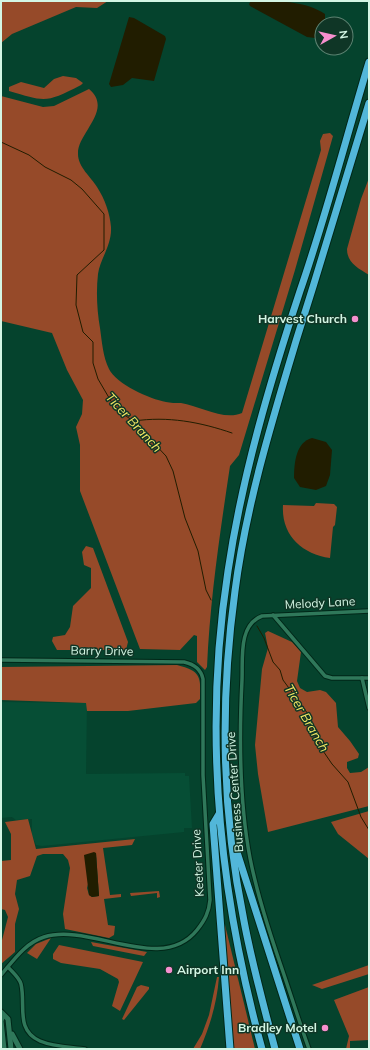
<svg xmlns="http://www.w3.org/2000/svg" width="370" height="1050" font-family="Mulish,sans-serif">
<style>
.built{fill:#064e35}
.green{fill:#964a29;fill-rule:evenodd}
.water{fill:#211d00}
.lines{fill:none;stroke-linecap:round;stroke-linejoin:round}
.stream{stroke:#211d00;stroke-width:1}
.street-casing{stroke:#002718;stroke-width:5.5}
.secondary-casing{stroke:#002718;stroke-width:7}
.highway-casing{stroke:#002718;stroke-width:9}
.street{stroke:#2f785a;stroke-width:3.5}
.secondary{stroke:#2f785a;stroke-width:5}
.highway{stroke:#52b7d9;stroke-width:7}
.poi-dot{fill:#f690cf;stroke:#0f3626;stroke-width:1.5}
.labels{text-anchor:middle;stroke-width:3;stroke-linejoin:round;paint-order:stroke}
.poi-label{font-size:12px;font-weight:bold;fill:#d3f6e4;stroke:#0f3626;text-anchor:end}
.street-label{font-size:12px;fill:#d3f6e4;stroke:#0f3626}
.water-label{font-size:13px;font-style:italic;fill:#f6e764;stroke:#0f3626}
</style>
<rect width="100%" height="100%" fill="#05432d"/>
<polygon class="built" points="1,702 87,703 86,774 185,773 185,776 189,776 192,828 184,828 184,832 42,846 36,845 32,835 32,819 16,820 12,817 1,818"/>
<g class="green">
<polygon points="1,1 108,1 97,8 76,7 12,34 1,43"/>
<path d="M63,76L76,78L83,83L81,85C46,103 46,102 9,91V87L21,82L44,88L54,79Z"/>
<path d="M89,89C114,110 77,133 78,154C78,167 91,177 97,187C105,199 110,214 111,227C112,245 100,259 98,274C96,292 97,310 100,328C102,342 103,357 109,369C116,384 150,399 166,402C170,403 176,403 181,403C200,406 224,421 242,413L321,150L320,141L323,134L330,133L333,136L295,270L239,455L230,466C220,533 210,599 207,667L205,670L197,662V636L194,635L180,650L140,649L80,491V445L76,427L82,414L83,400L67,370L52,333L1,321V96L43,107L54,106Z"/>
<path d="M369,178V275C358,268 347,263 347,249L361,199Z"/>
<path d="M316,503L334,504L337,507L335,525L333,527L330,558C302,554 281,535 283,505L314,506Z"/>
<polygon points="86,546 93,548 128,642 126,650 57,650 52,641 53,637 65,635 70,627 73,606 91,588 91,568 84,565 82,552"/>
<polygon points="268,631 292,642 301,652 297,681 300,688 307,692 320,690 326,692 336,703 338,727 350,741 359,754 358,758 347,762 347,768 350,773 361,772 369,767 369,806 268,832 258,774 255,745 262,669 268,648 265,633"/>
<path d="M177,665C201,671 201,677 200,699L196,703L128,711H87L86,703L1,700V667Z"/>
<polygon points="369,811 369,859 338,834 331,822"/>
<path d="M28,819L36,849L135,839L132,845L103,848L110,895L121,894V897L104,899L108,925L115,926L114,935L109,938L65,929L63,914L70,868L68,860L63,854H43L37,856L30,876L17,880L15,894L19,909L15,924V952L1,964V944L8,917L5,910L1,909V861L11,860V834L5,822ZM96,853L99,896L92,897L89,895L87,888Z"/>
<polygon points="159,891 160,897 157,898 157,893 131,896 130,893"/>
<polygon points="223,924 225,925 255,1049 233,1049"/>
<polygon points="51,938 37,959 27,953 36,944"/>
<polygon points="91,942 147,952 144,956 93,946"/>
<polygon points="59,945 143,962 120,1011 112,1006 119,982 118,979 100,969 61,963 53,959 53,954"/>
<polygon points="369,965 369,974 322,989 312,985"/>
<path d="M217,977H219C217,1003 210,1026 200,1049H193L202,1034L209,1015Z"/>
<polygon points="141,985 149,987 149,989 124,1020 122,1019 137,987"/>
<polygon points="369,987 369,1040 350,1041 350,1049 346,1049 349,1036 334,1000"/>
</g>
<g class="water">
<path d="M251,1C276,1 304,0 325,14V24H322V33L315,38L307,37L250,6L249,4Z"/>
<polygon points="129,17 134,18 165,36 166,39 154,81 132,78 123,85 111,87 109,84"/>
<path d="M312,438L326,442L332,450L330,475L326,486L316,490L300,487L294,478C294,463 296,442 312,438Z"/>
<polygon points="94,852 96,853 99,896 92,897 89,895 84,855"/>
</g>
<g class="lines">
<g class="stream">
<polyline points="1,142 29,155 45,167 71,180 82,189 104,214 104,250 77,275 76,305 83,332 93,342 93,363 98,379 115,408 133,421 166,456 173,471 185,518 198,551 206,590 211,600"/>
<path d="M134,421C168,416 200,422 232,433"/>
<polyline points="257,626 264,638 273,662 280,670 283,680 308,714 319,745 332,764 348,782 361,817 369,830"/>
</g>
<defs>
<g id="street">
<polyline points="273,615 325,676 332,678 369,678"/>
<path d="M1,660L184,662C193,664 201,669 203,679V775L210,900C209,912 205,920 197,930C161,975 90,922 44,937C25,943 13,961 1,975"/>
<polyline points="362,678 369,708"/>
<path d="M8,967C12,972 19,977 21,984C26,1005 15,1030 40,1041C54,1047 71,1047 85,1049"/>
<path d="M309,1049C299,1021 290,992 280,963C268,928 257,894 250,858C239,800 239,739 242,680C243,659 238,625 262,616L369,611"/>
</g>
<g id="secondary">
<polyline points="1,1012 8,1019 11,1049"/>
<polyline points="3,1015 1,1021 4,1049"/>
<polyline points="12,1034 20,1049"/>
</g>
<g id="highway">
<polyline points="219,814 213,824 230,1049"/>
<polyline points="236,849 300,1049"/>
<path d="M262,1049C219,893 203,731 228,571C242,476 270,382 300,291C326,216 346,138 369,62"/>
<path d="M275,1049C264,1007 252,964 244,921C222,814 220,700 235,591C246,506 271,424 296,341C321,262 345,183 369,103"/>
</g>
</defs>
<use href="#street" class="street-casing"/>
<use href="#secondary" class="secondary-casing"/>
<use href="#highway" class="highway-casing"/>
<use href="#street" class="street"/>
<use href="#secondary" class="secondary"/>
<use href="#highway" class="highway"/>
</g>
<g class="poi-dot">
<circle cx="355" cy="319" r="4"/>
<circle cx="169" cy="970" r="4"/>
<circle cx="325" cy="1028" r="4"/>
</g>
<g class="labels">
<g class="poi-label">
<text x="347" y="323">Harvest Church</text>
<text x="177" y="974" text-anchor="start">Airport Inn</text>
<text x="317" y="1032">Bradley Motel</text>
</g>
<g class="street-label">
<text transform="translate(320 603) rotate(-3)" y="4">Melody Lane</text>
<text transform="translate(102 651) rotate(1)" y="4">Barry Drive</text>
<text transform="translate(235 792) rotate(-94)" y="4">Business Center Drive</text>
<text transform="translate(198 863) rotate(-93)" y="4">Keeter Drive</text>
</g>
<g class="water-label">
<text transform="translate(134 422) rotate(47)" y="5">Ticer Branch</text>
<text transform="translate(307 718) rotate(60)" y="5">Ticer Branch</text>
</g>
</g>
<rect width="370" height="1050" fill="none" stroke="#d3f6e4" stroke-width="4"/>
<g transform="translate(334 36) rotate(82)"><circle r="19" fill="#0f3626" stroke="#5d8372"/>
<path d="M0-3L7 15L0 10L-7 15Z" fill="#f690cf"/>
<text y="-6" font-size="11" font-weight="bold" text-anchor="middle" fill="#d3f6e4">N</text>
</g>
</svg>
